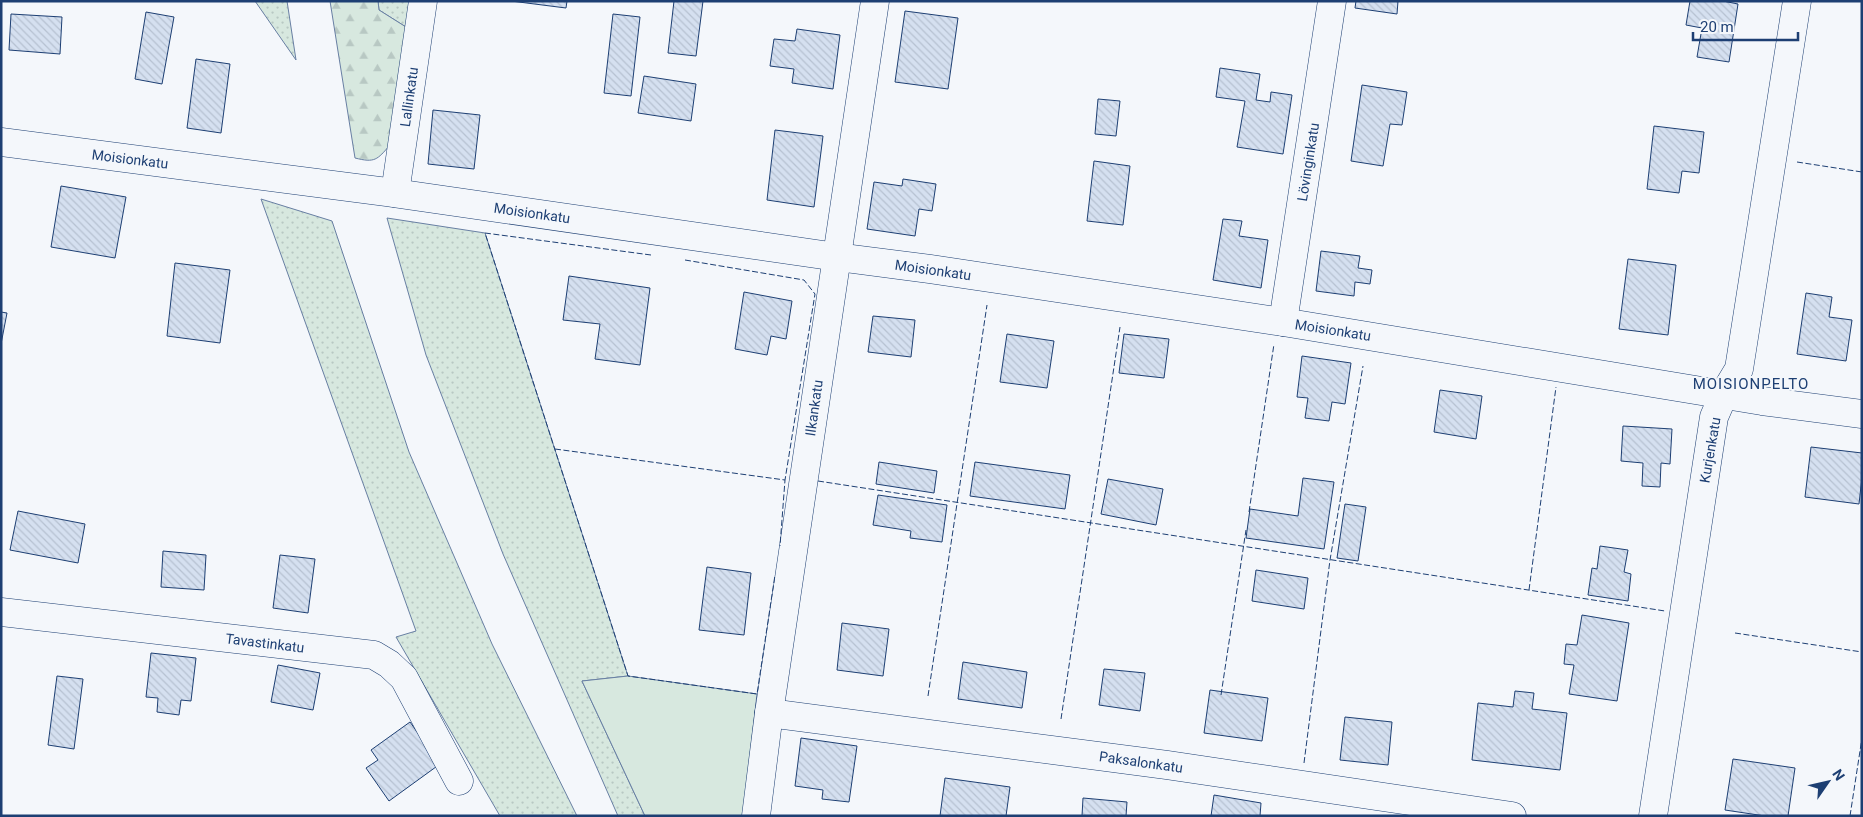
<svg xmlns="http://www.w3.org/2000/svg" width="1863" height="817" font-family="Roboto,sans-serif">
<style>
.grass{fill:url(#grass-dots);stroke:#687fa3}
.forest{fill:url(#forest-firs);stroke:#687fa3}
.garden{fill:#d7e8df;stroke:#687fa3}
.building{fill:url(#building-back-hatch);stroke:#1d3f73}
.lines{fill:none;stroke-linecap:round;stroke-linejoin:round}
.minor-casing{stroke:#1d3f73;stroke-width:29}
.tertiary-casing{stroke:#1d3f73;stroke-width:29}
.minor{stroke:#f4f7fb;stroke-width:28}
.tertiary{stroke:#f4f7fb;stroke-width:28}
.fence{stroke:#1d3f73;stroke-width:1;stroke-dasharray:6 2.5;stroke-linecap:butt}
.labels{text-anchor:middle;stroke-width:4;stroke-linejoin:round;paint-order:stroke}
.street-label{font-size:14px;fill:#1d3f73;stroke:#f4f7fb}
.neighbourhood-label{font-size:15px;letter-spacing:1px;fill:#1d3f73;stroke:#f4f7fb}
</style>
<defs>
<pattern id="grass-dots" width="8" height="8" patternUnits="userSpaceOnUse" patternTransform="scale(1.25)"><rect width="8" height="8" fill="#d7e8df"/><path d="M2 2h.1M6 6h.1" fill="none" stroke="#b8c8c3" stroke-width="1.8" stroke-linecap="round"/></pattern>
<pattern id="forest-firs" width="22" height="20" patternUnits="userSpaceOnUse" patternTransform="scale(1.25)"><rect width="22" height="20" fill="#d7e8df"/><path d="M5 1l3.5 6h-7zM16 11l3.5 6h-7z" fill="#b8c8c3"/></pattern>
<pattern id="building-back-hatch" width="6" height="6" patternUnits="userSpaceOnUse" patternTransform="scale(1.25)"><rect width="6" height="6" fill="#d5e0f0"/><path d="M-1 5l2 2M0 0l6 6M5-1l2 2" fill="none" stroke="#b6c1d1"/></pattern>
</defs>
<rect width="100%" height="100%" fill="#f4f7fb"/>
<g class="grass">
<polygon points="255,1 287,1 296,60"/>
<polygon points="378,1 410,1 406,27 379,10"/>
<polygon points="261,199 332,221 409,452 492,644 577,816 500,816 396,637 416,631"/>
<polygon points="387,218 485,233 628,676 582,681 645,816 618,816 503,554 426,355"/>
</g>
<path class="forest" d="M330,1H378L379,10L406,27L390,145C377,160 375,163 355,158Z"/>
<polygon class="garden" points="628,676 757,694 743,816 645,816 582,681"/>
<g class="building">
<polygon points="511,1 567,1 566,8"/>
<polygon points="674,1 703,1 696,56 668,53"/>
<polygon points="1356,1 1398,1 1397,14 1355,8"/>
<polygon points="1690,1 1723,1 1738,4 1729,62 1697,57 1702,28 1686,25"/>
<polygon points="905,11 958,18 948,89 895,82"/>
<polygon points="146,12 174,17 162,84 135,79"/>
<polygon points="11,14 62,17 60,54 9,50"/>
<polygon points="613,14 640,17 631,96 604,93"/>
<polygon points="797,29 840,35 833,89 792,83 794,69 770,66 774,39 795,41"/>
<polygon points="196,59 230,64 221,133 187,128"/>
<polygon points="1220,68 1260,74 1256,100 1270,102 1271,92 1292,95 1283,154 1237,147 1245,101 1216,97"/>
<polygon points="644,76 696,84 691,121 638,113"/>
<polygon points="1362,85 1407,92 1402,125 1390,124 1383,166 1351,161"/>
<polygon points="1098,99 1120,101 1116,136 1095,134"/>
<polygon points="433,110 480,115 474,169 428,164"/>
<polygon points="1654,126 1704,132 1699,173 1682,171 1679,193 1647,189"/>
<polygon points="775,130 823,136 814,207 767,200"/>
<polygon points="1094,161 1130,166 1123,225 1087,221"/>
<polygon points="903,179 936,184 932,211 919,209 915,236 867,229 874,182 902,186"/>
<polygon points="61,186 126,197 115,258 51,247"/>
<polygon points="1223,219 1242,221 1239,236 1268,240 1261,288 1213,280"/>
<polygon points="1321,251 1360,256 1358,268 1372,270 1370,284 1355,282 1354,296 1316,291"/>
<polygon points="1628,259 1676,265 1668,335 1619,329"/>
<polygon points="175,263 230,270 220,343 167,336"/>
<polygon points="569,276 650,288 640,365 595,359 600,324 563,320"/>
<polygon points="744,292 792,301 786,339 771,336 767,355 735,349"/>
<polygon points="1806,293 1832,297 1829,317 1852,320 1846,361 1797,354"/>
<polygon points="1,312 7,313 1,344"/>
<polygon points="873,316 915,320 911,357 868,352"/>
<polygon points="1007,334 1054,341 1047,388 1000,382"/>
<polygon points="1124,334 1169,339 1164,378 1119,373"/>
<polygon points="1302,356 1351,363 1345,404 1332,402 1329,421 1305,418 1308,398 1297,397"/>
<polygon points="1440,390 1482,396 1476,439 1434,432"/>
<polygon points="1623,426 1672,429 1670,464 1661,463 1660,487 1642,486 1643,463 1621,461"/>
<polygon points="1811,447 1862,453 1862,477 1859,504 1805,497"/>
<polygon points="879,462 937,471 934,493 876,484"/>
<polygon points="975,462 1070,475 1065,509 970,496"/>
<polygon points="1303,478 1334,482 1324,549 1246,538 1250,509 1298,516"/>
<polygon points="1108,479 1163,489 1156,525 1101,514"/>
<polygon points="878,495 947,505 942,542 910,538 911,531 873,525"/>
<polygon points="1345,504 1366,507 1358,561 1337,558"/>
<polygon points="18,511 85,524 78,563 10,550"/>
<polygon points="1600,546 1628,550 1624,572 1631,574 1628,601 1588,595 1592,568 1597,569"/>
<polygon points="163,551 206,555 204,590 161,587"/>
<polygon points="280,555 315,559 308,613 273,608"/>
<polygon points="707,567 751,573 744,635 699,630"/>
<polygon points="1256,570 1308,578 1304,609 1252,601"/>
<polygon points="1582,615 1629,623 1617,701 1569,694 1574,665 1564,664 1566,644 1577,645"/>
<polygon points="842,623 889,629 883,676 837,670"/>
<polygon points="151,653 196,658 191,701 181,700 179,715 157,712 158,698 146,697"/>
<polygon points="963,662 1027,672 1022,708 958,699"/>
<polygon points="278,665 320,673 313,710 271,702"/>
<polygon points="1104,669 1145,673 1140,711 1099,705"/>
<polygon points="57,676 83,679 74,749 48,745"/>
<polygon points="1210,690 1268,698 1262,741 1204,733"/>
<polygon points="1515,691 1534,693 1532,709 1567,713 1560,770 1472,760 1478,703 1513,707"/>
<polygon points="1345,717 1392,722 1388,765 1340,760"/>
<polygon points="410,722 440,764 389,801 366,768 378,760 371,750"/>
<polygon points="801,738 857,746 849,802 822,799 823,790 795,786"/>
<polygon points="1733,759 1795,768 1788,816 1765,816 1725,810"/>
<polygon points="945,778 1010,787 1006,816 940,816"/>
<polygon points="1214,795 1261,803 1260,816 1211,816"/>
<polygon points="1083,798 1127,802 1126,816 1082,816"/>
</g>
<g class="lines">
<defs>
<g id="minor">
<polyline points="395,193 423,1"/>
<polyline points="1283,322 1332,1"/>
<polyline points="1,612 374,655 389,664 404,678 459,781"/>
<polyline points="769,713 1167,765 1512,816"/>
<polyline points="756,816 769,713 875,1"/>
<polyline points="1653,816 1714,417 1724,394 1739,369 1797,1"/>
</g>
<polyline id="tertiary" points="1,142 387,192 837,257 930,269 1283,322 1762,401 1862,414"/>
</defs>
<use href="#minor" class="minor-casing"/>
<use href="#tertiary" class="tertiary-casing"/>
<use href="#minor" class="minor"/>
<use href="#tertiary" class="tertiary"/>
<g class="fence">
<polyline points="1797,162 1862,172"/>
<polyline points="651,255 485,233 628,676 757,694 775,575"/>
<polyline points="685,260 804,280 815,294 785,480"/>
<polyline points="555,449 785,480 780,546"/>
<polyline points="818,481 1665,611"/>
<polyline points="1249,512 1274,344"/>
<polyline points="1529,590 1556,387"/>
<polyline points="1735,633 1862,652"/>
<polyline points="1221,695 1246,530"/>
<polyline points="928,696 987,305"/>
<polyline points="1061,719 1120,327"/>
<polyline points="1304,763 1330,560 1363,366"/>
<polyline points="1850,816 1862,738"/>
</g>
</g>
<g class="labels">
<g class="street-label">
<text transform="translate(409 97) rotate(-82)" y="5">Lallinkatu</text>
<text transform="translate(130 159) rotate(7)" y="5">Moisionkatu</text>
<text transform="translate(1308 162) rotate(-81)" y="5">Lövinginkatu</text>
<text transform="translate(532 213) rotate(8)" y="5">Moisionkatu</text>
<text transform="translate(933 270) rotate(8)" y="5">Moisionkatu</text>
<text transform="translate(1333 330) rotate(9)" y="5">Moisionkatu</text>
<text transform="translate(814 408) rotate(-82)" y="5">Ilkankatu</text>
<text transform="translate(1710 450) rotate(-80)" y="5">Kurjenkatu</text>
<text transform="translate(265 643) rotate(7)" y="5">Tavastinkatu</text>
<text transform="translate(1141 762) rotate(8)" y="5">Paksalonkatu</text>
</g>
<g class="neighbourhood-label">
<text x="1751" y="389">MOISIONPELTO</text>
</g>
</g>
<rect width="1863" height="817" fill="none" stroke="#1d3f73" stroke-width="5"/>
<g transform="translate(1828 782) rotate(56)" stroke="#f4f7fb" stroke-width="4" paint-order="stroke">
<path d="M0-4L9 19L0 12L-9 19Z" fill="#1d3f73"/>
<text y="-8" font-size="14" font-weight="bold" text-anchor="middle" fill="#1d3f73">N</text>
</g>
<path d="M1693 32v8h105v-8" fill="none" stroke="#1d3f73" stroke-width="2.5"/>
<text x="1700" y="32" font-size="15" fill="#1d3f73" stroke="#f4f7fb" stroke-width="4" paint-order="stroke">20 m</text>
</svg>
